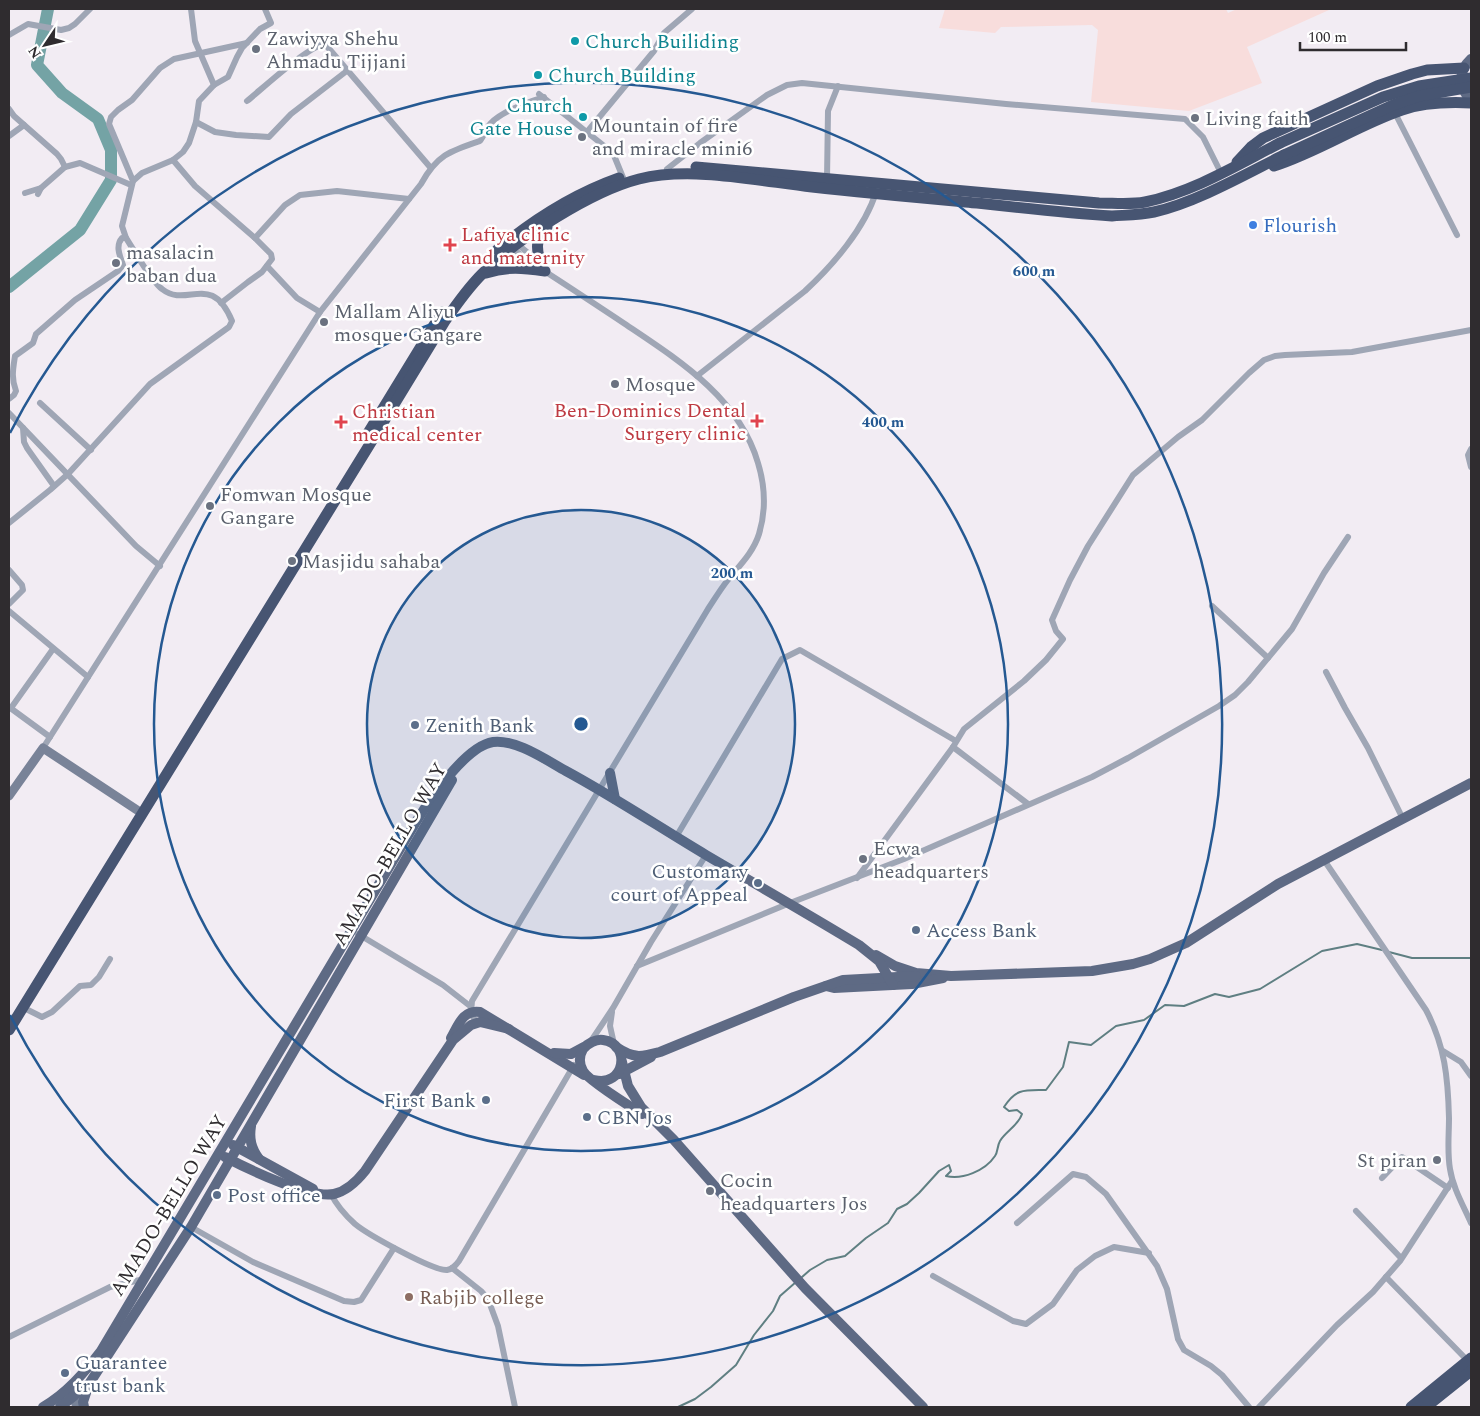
<svg xmlns="http://www.w3.org/2000/svg" width="1480" height="1416" font-family="Spectral,serif">
<style>
.industrial{fill:#f8dddc}
.lines{fill:none;stroke-linecap:round;stroke-linejoin:round}
.stream{stroke:#5f7f82;stroke-width:2}
.river{stroke:#74a3a5;stroke-width:12}
.street{stroke:#9fa6b5;stroke-width:6}
.secondary{stroke:#798398;stroke-width:9}
.primary{stroke:#5e6a84;stroke-width:10}
.highway{stroke:#475572;stroke-width:11}
.highway-bridge{stroke:#475572;stroke-width:11}
.ring{fill:none;stroke:#255992;stroke-width:2.5}
.culture-dot{fill:#0f9aa8;stroke:#fff;stroke-width:2}
.worship-dot{fill:#6b7280;stroke:#fff;stroke-width:2}
.shop-dot{fill:#3f7fe0;stroke:#fff;stroke-width:2}
.health-dot{fill:#e0444e;stroke:#fff;stroke-width:2}
.service-dot{fill:#5c6f8a;stroke:#fff;stroke-width:2}
.education-dot{fill:#8d6e63;stroke:#fff;stroke-width:2}
.labels{text-anchor:middle;stroke-width:5;stroke-linejoin:round;paint-order:stroke}
.worship-label{font-size:20px;fill:#5b616d;stroke:#fff;text-anchor:start}
.culture-label{font-size:20px;fill:#0d838f;stroke:#fff;text-anchor:start}
.shop-label{font-size:20px;fill:#366cbe;stroke:#fff;text-anchor:start}
.health-label{font-size:20px;fill:#be3a42;stroke:#fff;text-anchor:start}
.service-label{font-size:20px;fill:#4e5e75;stroke:#fff;text-anchor:start}
.street-label{font-size:20px;fill:#2f2c2f;stroke:#fff}
.education-label{font-size:20px;fill:#785e54;stroke:#fff;text-anchor:start}
.centre{fill:#255992;stroke:#fff;stroke-width:2.5}
.ring-label{font-size:15px;text-anchor:middle;font-weight:bold;fill:#255992;stroke:#fff;stroke-width:5;stroke-linejoin:round;paint-order:stroke}
</style>
<rect width="100%" height="100%" fill="#f2ecf3"/>
<polygon class="industrial" points="945,9 1226,9 1228,13 1237,9 1329,9 1329,10 1247,47 1262,83 1189,111 1091,102 1098,30 1092,25 1001,27 995,33 939,28"/>
<g class="lines">
<g class="stream">
<polyline points="1389,952 1412,958 1471,958"/>
<path d="M802,1277L810,1270L827,1260L845,1256L866,1238L888,1223L897,1209L907,1204L919,1193L939,1171L949,1165L951,1171L946,1176C962,1180 985,1171 995,1156C998,1152 997,1146 1000,1141C1006,1131 1018,1126 1022,1114L1017,1110L1009,1111L1004,1107C1016,1088 1025,1090 1046,1090L1063,1067L1069,1042L1091,1045L1116,1026L1144,1020L1165,1005L1184,1006L1215,994L1229,997L1260,989L1322,951L1357,944L1382,950"/>
<polyline points="678,1407 695,1399 711,1387 736,1365 754,1335 773,1311 780,1296 796,1282"/>
</g>
<polyline class="river" points="9,287 80,230 111,180 111,150 98,119 62,93 37,65 48,9"/>
<g class="street">
<polyline points="191,9 195,41 214,85 228,77 237,57 242,48 260,29 271,23 265,9"/>
<polyline points="9,35 28,24 61,30 69,28 75,24 90,9"/>
<polyline points="539,94 613,153 624,180"/>
<path d="M247,101C262,89 308,46 325,44L430,167"/>
<polyline points="9,109 14,116 57,154 61,159 65,167 80,163 131,185"/>
<polyline points="1395,113 1457,235"/>
<polyline points="196,122 215,132 236,135 269,137 291,114 348,70"/>
<polyline points="587,132 654,51 664,33 692,9"/>
<polyline points="9,136 24,125"/>
<polyline points="173,160 195,186 255,238 271,254 272,259 262,272 248,282 221,303"/>
<polyline points="667,169 700,143 767,95 787,85 802,83 1006,104 1185,119 1203,137 1221,173"/>
<polyline points="827,179 828,111 838,86"/>
<polyline points="133,181 109,124 111,117 118,110 132,100 160,68 174,59 247,43"/>
<polyline points="25,193 41,188"/>
<polyline points="38,194 41,188 65,167"/>
<polyline points="126,238 122,226 133,181 142,173 173,160 183,152 189,143 196,122 199,101 214,85"/>
<polyline points="255,238 285,205 300,195 337,191 409,199"/>
<polyline points="516,243 539,262"/>
<polyline points="267,266 297,298 320,312"/>
<path d="M697,376L805,291C833,265 865,228 876,192"/>
<path d="M9,399L14,395L16,391C11,378 13,369 15,356L33,343L36,334L75,300L118,271L123,265C120,256 115,246 122,238H126C134,250 151,281 162,289C187,309 211,271 232,321L229,327L150,384L68,474L50,490L9,523"/>
<polyline points="40,403 91,450"/>
<polyline points="9,413 136,546 160,566"/>
<polyline points="23,428 24,442 27,448 54,486"/>
<polyline points="1471,449 1468,455 1471,467"/>
<polyline points="9,570 22,585 23,590 9,604"/>
<polyline points="1212,606 1268,658"/>
<polyline points="9,611 88,677"/>
<polyline points="1326,672 1345,708 1368,748 1403,819"/>
<polyline points="9,707 50,737"/>
<polyline points="11,708 53,649"/>
<polyline points="953,747 1028,804"/>
<path d="M43,748L320,312L421,184C437,155 450,151 480,141C484,136 486,128 490,124C502,111 528,102 544,97"/>
<polyline points="676,837 782,659 800,650 956,741"/>
<path d="M1324,860L1426,1010C1445,1046 1448,1078 1449,1118C1449,1135 1447,1152 1450,1169C1453,1188 1463,1205 1471,1223"/>
<polyline points="857,878 953,747 964,729 1024,681 1046,660 1063,639 1056,631 1052,620 1070,580 1088,546 1133,475 1178,437 1202,420 1249,373 1264,360 1275,356 1285,355 1352,352 1471,330"/>
<polyline points="358,934 443,985 470,1006"/>
<polyline points="637,966 790,903 904,859 1092,777 1128,758 1219,706 1235,695 1248,682 1292,629 1324,573 1348,537"/>
<polyline points="22,1007 42,1017 52,1012 80,986 91,985 99,977 110,959"/>
<polyline points="612,1012 610,1026 614,1044"/>
<path d="M476,1023L471,1012L472,1001L708,609C714,600 720,590 727,581C739,566 753,553 759,534C766,511 765,486 758,463C739,397 677,359 622,322C590,301 559,280 527,260L511,247"/>
<polyline points="591,1041 613,1008 651,942 706,855"/>
<polyline points="1443,1051 1461,1062 1471,1076"/>
<polyline points="1382,1178 1402,1157 1448,1188"/>
<path d="M331,1194C337,1206 345,1215 355,1224C367,1234 433,1271 447,1270C453,1269 456,1265 459,1261L574,1065"/>
<polyline points="1356,1211 1401,1258"/>
<polyline points="1017,1223 1073,1174 1086,1177 1106,1194 1157,1266 1167,1289 1178,1339 1184,1350 1211,1366 1222,1375 1249,1407"/>
<polyline points="191,1227 253,1262 344,1301 354,1302 361,1300 394,1248"/>
<polyline points="452,1268 481,1291 488,1299 498,1326 515,1407"/>
<polyline points="933,1276 1013,1321 1026,1324 1053,1304 1077,1270 1095,1256 1114,1247 1149,1253"/>
<polyline points="1386,1277 1467,1360"/>
<polyline points="9,1337 110,1287 144,1279"/>
<polyline points="1259,1407 1337,1325 1373,1292 1386,1277 1400,1261 1452,1181"/>
</g>
<g class="secondary">
<polyline points="9,796 43,748 137,810"/>
<polyline points="71,1391 77,1407"/>
</g>
<g class="primary">
<path d="M1471,59C1458,71 1458,88 1471,100"/>
<polyline points="610,773 615,799"/>
<polyline points="876,955 895,966 916,973 951,976 1092,971 1133,964 1150,959 1186,943 1278,884 1471,783"/>
<polyline points="826,986 834,988 912,984 943,978"/>
<path d="M451,1038C458,1026 463,1009 480,1012L584,1075"/>
<path d="M616,1047C634,1059 641,1057 660,1052L794,997L843,980L916,976"/>
<polyline points="554,1053 571,1054 584,1047"/>
<polyline points="622,1062 628,1086 641,1107 674,1140 805,1288 923,1407"/>
<polyline points="619,1074 651,1057"/>
<path d="M594,1080C625,1088 632,1044 603,1040C596,1039 588,1043 583,1049C579,1056 579,1064 583,1071C588,1080 631,1107 642,1114"/>
<path d="M251,1126C249,1139 251,1148 259,1159"/>
<polyline points="233,1145 313,1189"/>
<path d="M225,1157C248,1169 310,1199 334,1194C347,1191 357,1181 365,1171L453,1040L471,1025L480,1022L509,1029"/>
<path d="M43,1407C67,1393 84,1373 101,1351L416,822C430,799 466,746 493,742C516,739 546,760 566,771C614,797 659,827 706,855C757,885 808,914 859,945L879,961L893,985"/>
<polyline points="60,1407 89,1384 191,1227 452,780"/>
<polyline points="84,1407 83,1402 88,1387"/>
</g>
<g class="highway">
<polyline points="1237,162 1251,147 1263,138 1377,86 1412,74 1427,70 1464,68"/>
<path d="M1274,166C1318,152 1358,125 1402,110C1422,103 1450,102 1471,103"/>
<path d="M696,167L1099,203C1114,203 1130,205 1145,202C1193,192 1237,165 1280,143"/>
<path d="M497,250C533,220 574,194 619,178"/>
<path d="M541,264C536,249 535,239 547,227"/>
<path d="M486,273C507,266 524,268 545,271"/>
<polyline points="368,433 442,312"/>
<path d="M9,1030C154,793 301,558 445,321C456,305 468,288 482,274C516,239 592,191 639,179C691,166 759,181 812,187C866,193 922,198 977,203C1022,208 1067,213 1112,216C1126,215 1140,215 1154,212C1195,203 1246,174 1284,155"/>
<polyline points="1411,1407 1471,1358"/>
<polyline points="1426,1407 1471,1371"/>
</g>
<g class="highway-bridge">
<polyline points="1280,143 1383,97 1419,86 1471,78"/>
<polyline points="1284,155 1393,105 1419,96 1471,87"/>
</g>
</g>
<circle cx="581" cy="724" r="214" fill="#255992" fill-opacity=".12"/>
<g class="ring">
<circle cx="581" cy="724" r="214"/>
<circle cx="581" cy="724" r="427"/>
<path d="M10 433A641 641 0 1 1 10 1015"/>
</g>
<g class="culture-dot">
<circle cx="575" cy="41" r="5"/>
<circle cx="538" cy="75" r="5"/>
<circle cx="583" cy="117" r="5"/>
</g>
<g class="worship-dot">
<circle cx="256" cy="49" r="5"/>
<circle cx="1195" cy="118" r="5"/>
<circle cx="582" cy="137" r="5"/>
<circle cx="116" cy="263" r="5"/>
<circle cx="324" cy="322" r="5"/>
<circle cx="615" cy="384" r="5"/>
<circle cx="210" cy="506" r="5"/>
<circle cx="292" cy="561" r="5"/>
<circle cx="863" cy="859" r="5"/>
<circle cx="1437" cy="1160" r="5"/>
<circle cx="710" cy="1191" r="5"/>
</g>
<circle class="shop-dot" cx="1253" cy="225" r="5"/>
<g class="health-dot">
<path d="M447.5 237.5h5v5h5v5h-5v5h-5v-5h-5v-5h5z"/>
<path d="M754.5 413.5h5v5h5v5h-5v5h-5v-5h-5v-5h5z"/>
<path d="M338.5 414.5h5v5h5v5h-5v5h-5v-5h-5v-5h5z"/>
</g>
<g class="service-dot">
<circle cx="415" cy="725" r="5"/>
<circle cx="758" cy="883" r="5"/>
<circle cx="916" cy="930" r="5"/>
<circle cx="486" cy="1100" r="5"/>
<circle cx="587" cy="1117" r="5"/>
<circle cx="217" cy="1195" r="5"/>
<circle cx="65" cy="1373" r="5"/>
</g>
<circle class="education-dot" cx="409" cy="1297" r="5"/>
<g class="labels">
<g class="worship-label">
<text x="266" y="45">Zawiyya Shehu<tspan x="266" dy="23">Ahmadu Tijjani</tspan></text>
<text x="1205" y="125">Living faith</text>
<text x="592" y="132">Mountain of fire<tspan x="592" dy="23">and miracle mini6</tspan></text>
<text x="126" y="259">masalacin<tspan x="126" dy="23">baban dua</tspan></text>
<text x="334" y="318">Mallam Aliyu<tspan x="334" dy="23">mosque Gangare</tspan></text>
<text x="625" y="391">Mosque</text>
<text x="220" y="501">Fomwan Mosque<tspan x="220" dy="23">Gangare</tspan></text>
<text x="302" y="568">Masjidu sahaba</text>
<text x="873" y="855">Ecwa<tspan x="873" dy="23">headquarters</tspan></text>
<text x="1427" y="1167" text-anchor="end">St piran</text>
<text x="720" y="1187">Cocin<tspan x="720" dy="23">headquarters Jos</tspan></text>
</g>
<g class="culture-label">
<text x="585" y="48">Church Builiding</text>
<text x="548" y="82">Church Building</text>
<text x="573" y="112" text-anchor="end">Church<tspan x="573" dy="23">Gate House</tspan></text>
</g>
<g class="shop-label">
<text x="1263" y="232">Flourish</text>
</g>
<g class="health-label">
<text x="461" y="241">Lafiya clinic<tspan x="461" dy="23">and maternity</tspan></text>
<text x="746" y="417" text-anchor="end">Ben-Dominics Dental<tspan x="746" dy="23">Surgery clinic</tspan></text>
<text x="352" y="418">Christian<tspan x="352" dy="23">medical center</tspan></text>
</g>
<g class="service-label">
<text x="425" y="732">Zenith Bank</text>
<text x="748" y="878" text-anchor="end">Customary<tspan x="748" dy="23">court of Appeal</tspan></text>
<text x="926" y="937">Access Bank</text>
<text x="476" y="1107" text-anchor="end">First Bank</text>
<text x="597" y="1124">CBN Jos</text>
<text x="227" y="1202">Post office</text>
<text x="75" y="1369">Guarantee<tspan x="75" dy="23">trust bank</tspan></text>
</g>
<g class="street-label">
<text transform="translate(389 854) rotate(-60)" y="7">AMADO-BELLO WAY</text>
<text transform="translate(168 1205) rotate(-59)" y="7">AMADO-BELLO WAY</text>
</g>
<g class="education-label">
<text x="419" y="1304">Rabjib college</text>
</g>
</g>
<circle cx="581" cy="724" r="8" class="centre"/>
<g class="ring-label">
<text x="1034" y="276">600 m</text>
<text x="883" y="427">400 m</text>
<text x="732" y="578">200 m</text>
</g>
<rect width="1480" height="1416" fill="none" stroke="#2f2c2f" stroke-width="20"/>
<g transform="translate(45 45) rotate(235)" stroke="#ffffff" stroke-width="4" paint-order="stroke">
<path d="M0-4L9 19L0 12L-9 19Z" fill="#2f2c2f"/>
<text y="-8" font-size="14" font-weight="bold" text-anchor="middle" fill="#2f2c2f">N</text>
</g>
<path d="M1300 42v8h106v-8" fill="none" stroke="#2f2c2f" stroke-width="2.5"/>
<text x="1308" y="42" font-size="15" fill="#2f2c2f" stroke="#ffffff" stroke-width="4" paint-order="stroke">100 m</text>
</svg>
